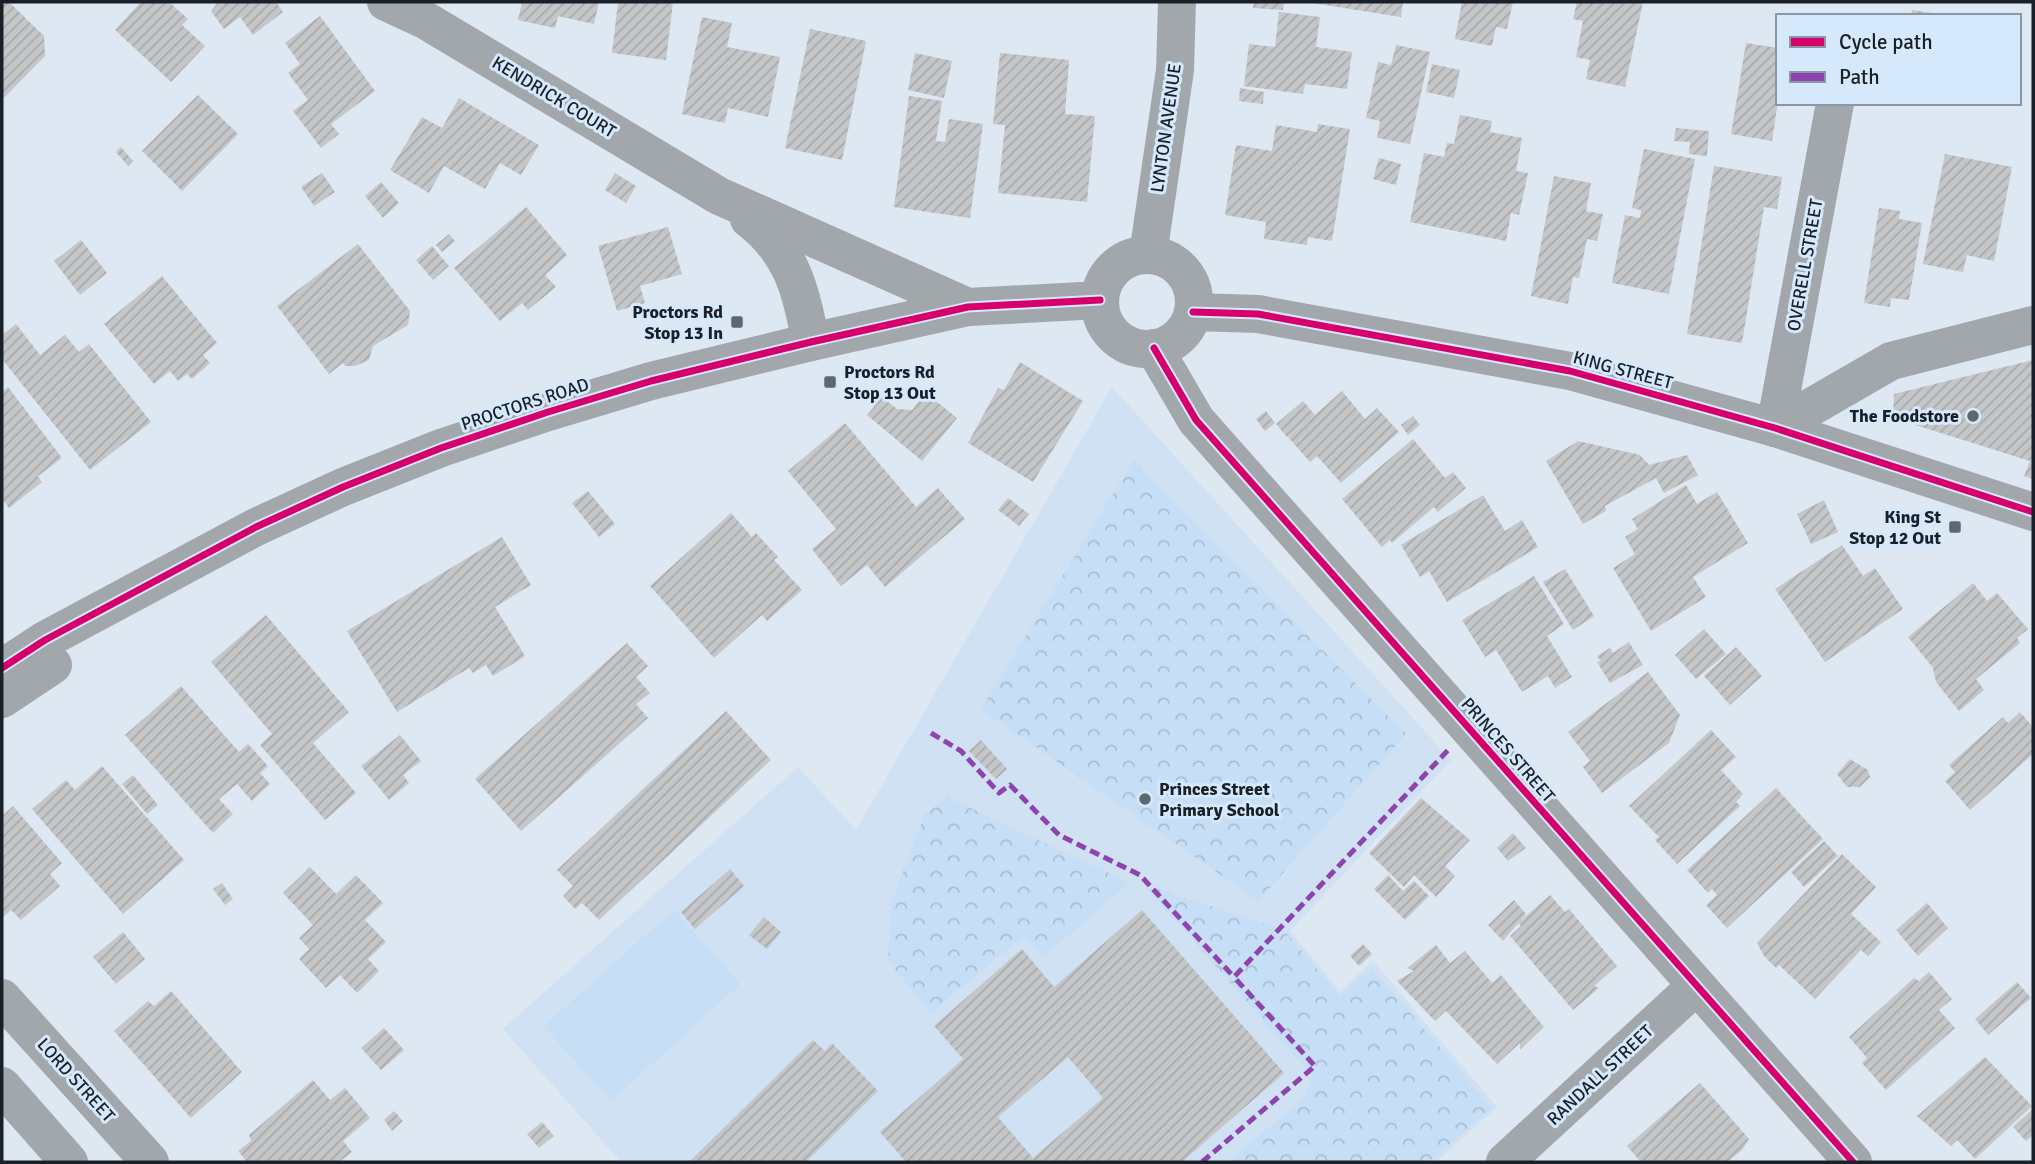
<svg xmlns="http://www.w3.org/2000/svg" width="2035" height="1164" font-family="Signika,sans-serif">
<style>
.built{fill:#cfe1f3}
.green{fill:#c6def6}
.park{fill:url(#park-crowns)}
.building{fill:url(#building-hatch);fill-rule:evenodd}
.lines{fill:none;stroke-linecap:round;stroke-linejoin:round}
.minor{stroke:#a2a7ab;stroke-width:38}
.quiet{stroke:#8e44ad;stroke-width:5;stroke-dasharray:10 5;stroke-linecap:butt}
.cycleway-casing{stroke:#d6e8fb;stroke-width:11}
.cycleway{stroke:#d6006c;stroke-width:7}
.poi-dot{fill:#5e666e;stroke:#d6e8fb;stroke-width:2.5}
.labels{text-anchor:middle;stroke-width:6;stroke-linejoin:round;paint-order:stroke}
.street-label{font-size:18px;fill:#192027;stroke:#d6e8fb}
.poi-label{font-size:18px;font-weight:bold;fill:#192027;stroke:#d6e8fb;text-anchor:end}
</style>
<defs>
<pattern id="park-crowns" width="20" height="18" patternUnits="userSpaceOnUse" patternTransform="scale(1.75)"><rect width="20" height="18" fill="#c6def6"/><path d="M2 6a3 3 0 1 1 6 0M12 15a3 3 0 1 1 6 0" fill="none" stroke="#aabed3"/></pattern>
<pattern id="building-hatch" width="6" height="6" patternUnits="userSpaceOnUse" patternTransform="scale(1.75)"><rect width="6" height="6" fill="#c4c6c8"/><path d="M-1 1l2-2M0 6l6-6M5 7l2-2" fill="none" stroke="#a8aaac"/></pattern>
</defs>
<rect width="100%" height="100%" fill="#dee8f3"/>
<polygon class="built" points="1112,387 1451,760 1290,931 1340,991 1373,961 1497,1107 1436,1162 621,1162 503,1029 798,767 856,830"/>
<polygon class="green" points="674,910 740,984 611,1101 544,1026"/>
<g class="park">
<polygon points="1134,460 1406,734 1258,901 981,709"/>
<polygon points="947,797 1130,883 1043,957 1024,936 931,1013 888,961 892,901 925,814"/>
<polygon points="1143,884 1284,930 1340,996 1372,968 1492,1108 1428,1162 1229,1162 1305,1096 1313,1077"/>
</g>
<g class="building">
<polygon points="2,2 9,2 44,36 45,56 2,100"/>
<polygon points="141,2 169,2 188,19 182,25 205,46 171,82 115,30"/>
<polygon points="218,2 276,2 283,12 253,35 240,17 224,29 211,11"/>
<polygon points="522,2 599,2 594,24 558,16 555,28 518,20"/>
<polygon points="618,2 673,2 666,60 612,53"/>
<polygon points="1254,2 1284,2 1283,10 1253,8"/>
<polygon points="1306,2 1403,2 1401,17"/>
<polygon points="1462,2 1513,2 1507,29 1496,27 1492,46 1455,39"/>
<polygon points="1577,2 1643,2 1625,87 1586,79 1590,60 1576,57 1583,21 1573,19"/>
<polygon points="1912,10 1938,14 1938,16 1911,16"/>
<polygon points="1279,12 1320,17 1316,47 1352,52 1347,89 1305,84 1303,94 1244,86 1249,44 1275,47"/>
<polygon points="320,16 375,91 331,124 339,134 321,148 293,111 308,100 288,73 300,64 285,43"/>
<polygon points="702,17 732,23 727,47 780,57 768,117 728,108 725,123 682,114"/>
<polygon points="810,29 866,41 842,160 785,148"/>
<polygon points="1746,43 1778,48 1778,101 1772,141 1731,134"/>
<polygon points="1396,45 1430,52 1410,144 1377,138 1380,121 1366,118 1378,62 1391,65"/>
<polygon points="915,53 952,61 944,98 908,90"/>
<polygon points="1000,53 1069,60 1065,114 1095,116 1087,202 998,193 1005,125 993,124"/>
<polygon points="1432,64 1460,70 1454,98 1426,92"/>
<polygon points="1240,88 1264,92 1263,104 1239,101"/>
<polygon points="198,95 238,134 182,191 142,151"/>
<polygon points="909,96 942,101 936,141 945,142 949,119 983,124 970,218 894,207"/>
<polygon points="459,98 539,145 521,175 500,163 485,189 444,166 429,193 390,170 422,117 442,128"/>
<polygon points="1460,115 1492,121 1490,132 1522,138 1516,171 1528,173 1519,215 1511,213 1506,241 1410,222 1424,153 1444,157 1447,143 1454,144"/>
<polygon points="1318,124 1350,129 1332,241 1308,237 1307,245 1264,239 1266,222 1225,215 1236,145 1272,151 1276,125 1317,132"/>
<polygon points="1676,128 1709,131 1707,156 1689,154 1690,142 1674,141"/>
<polygon points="121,147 133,161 128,166 116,152"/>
<polygon points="1644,149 1695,159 1669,294 1612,283 1625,215 1640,218 1641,210 1632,208"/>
<polygon points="1945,154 2012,167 1994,261 1967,255 1963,272 1923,264"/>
<polygon points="1379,158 1401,164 1396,185 1373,179"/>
<polygon points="1714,166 1782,177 1777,209 1764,207 1742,343 1687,334"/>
<polygon points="322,173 335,192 314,206 301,187"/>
<polygon points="615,173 636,186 626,203 605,190"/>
<polygon points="1554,176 1591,183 1586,211 1603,214 1597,241 1587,239 1579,278 1573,277 1568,304 1531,296"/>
<polygon points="381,182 399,203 383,218 365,196"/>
<polygon points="526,207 567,255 545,275 556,287 528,310 522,303 500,321 454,268"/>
<polygon points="1879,208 1900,211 1899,219 1922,223 1909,300 1891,298 1890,307 1864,303"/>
<polygon points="668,227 682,274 640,286 645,303 617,311 598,246"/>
<polygon points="449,234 455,241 442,252 436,245"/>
<polygon points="81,240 107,273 80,295 54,261"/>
<polygon points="358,244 410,311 408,325 373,346 369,360 355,366 345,366 343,363 329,374 277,306"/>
<polygon points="432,246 449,266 433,280 416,260"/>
<polygon points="162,276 217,343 203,355 210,363 192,379 187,374 178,381 170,371 154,384 104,324"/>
<polygon points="16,324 40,355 65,335 79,352 89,344 151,422 90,470 2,359 2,335"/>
<polygon points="2033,360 2033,479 2024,476 2030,461 1893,418 1894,394"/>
<polygon points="1020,362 1083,401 1033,482 968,443 998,388 1004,390"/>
<polygon points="8,387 62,458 38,476 42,482 9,508 2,499 2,392"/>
<polygon points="1342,391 1365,419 1377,408 1399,432 1341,483 1317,456 1310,462 1288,437 1306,421 1287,437 1276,424 1303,401 1315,415"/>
<polygon points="926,393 957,418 922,461 867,415 882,397 897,409 912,410"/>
<polygon points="1266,411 1275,423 1265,431 1256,419"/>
<polygon points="1413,416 1420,425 1408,435 1401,425"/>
<polygon points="845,423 916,507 938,488 965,519 885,587 867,565 841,586 812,549 836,529 788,471"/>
<polygon points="1413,439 1445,478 1453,472 1466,488 1438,512 1434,507 1392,543 1390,540 1382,547 1342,499"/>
<polygon points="1578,441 1640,455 1649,465 1687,455 1698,475 1664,493 1656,478 1605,506 1606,511 1583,524 1546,461"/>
<polygon points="1686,485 1697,504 1717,492 1748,543 1693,577 1706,597 1651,631 1613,568 1635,554 1625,537 1638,529 1632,519"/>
<polygon points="588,491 615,524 599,537 572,503"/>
<polygon points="1483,495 1505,531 1522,520 1538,547 1447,602 1429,571 1420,577 1401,545"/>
<polygon points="1008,498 1029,514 1019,526 998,510"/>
<polygon points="1824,500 1838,532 1811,544 1797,514"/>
<polygon points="731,513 752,537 756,533 778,557 774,560 802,590 767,621 762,615 714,658 650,586"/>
<polygon points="502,537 531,585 495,607 525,656 493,676 486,665 473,673 469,668 397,712 347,631"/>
<polygon points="1842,545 1863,576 1875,568 1903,609 1825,662 1775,589"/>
<polygon points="1565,569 1594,616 1573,630 1543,582"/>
<polygon points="1534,576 1564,624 1547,636 1572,677 1555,688 1548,676 1522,692 1496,650 1485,657 1462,620"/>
<polygon points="1973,583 1987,601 1997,593 2028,629 2017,638 2020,643 1976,679 1984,690 1959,711 1936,682 1933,668 1908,637"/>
<polygon points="266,615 349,712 313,743 356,793 325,820 260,745 272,734 211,662"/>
<polygon points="1704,629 1726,654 1696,679 1675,655"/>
<polygon points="1629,642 1643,665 1610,683 1597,662 1601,661 1597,656 1610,648 1613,653"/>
<polygon points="627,643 648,666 636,677 650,693 636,704 648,718 521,831 475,779"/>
<polygon points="1736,647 1762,676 1730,705 1704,676"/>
<polygon points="1648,672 1680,715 1669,743 1602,793 1583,767 1590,761 1568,732"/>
<polygon points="181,686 239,752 248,744 268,766 260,773 270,784 252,801 237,784 219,799 233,814 213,833 125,735"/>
<polygon points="726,711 771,760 599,920 582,903 575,909 563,896 573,886 557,870"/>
<polygon points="2020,712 2033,727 2033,754 1970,810 1945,781 1955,772 1949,765 2003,717 2008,723"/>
<polygon points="1711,730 1736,757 1721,770 1743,794 1736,802 1740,806 1677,864 1655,840 1659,837 1629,806"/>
<polygon points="400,735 421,761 403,775 409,783 389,800 361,766"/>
<polygon points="981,740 1007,769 996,779 969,751"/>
<polygon points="1850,759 1868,770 1870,777 1860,787 1847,787 1837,774"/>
<polygon points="102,766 184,860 123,914 32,809 66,780 75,790"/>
<polygon points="133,775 158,805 147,814 122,784"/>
<polygon points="1776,788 1823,839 1727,928 1706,905 1717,895 1712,889 1708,893 1687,870"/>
<polygon points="1421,798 1470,840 1445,866 1455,876 1436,897 1414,875 1404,887 1369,853"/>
<polygon points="13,806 62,863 50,874 60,886 21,920 11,910 2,918 2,816"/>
<polygon points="1513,833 1526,848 1508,861 1497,848"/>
<polygon points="1824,841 1838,856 1804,887 1791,872"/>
<polygon points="1842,854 1876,887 1851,914 1881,942 1868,956 1861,950 1815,999 1779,965 1776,968 1764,956 1757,943"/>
<polygon points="310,867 336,894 356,875 383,903 365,920 386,942 368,959 379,971 357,993 340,975 326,988 299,959 309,949 299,938 313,925 283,893"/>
<polygon points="730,869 744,886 695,929 681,912"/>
<polygon points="1388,875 1403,891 1414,881 1429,896 1405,920 1374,889"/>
<polygon points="222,883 233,899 225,905 213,889"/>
<polygon points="1550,895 1565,912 1569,909 1617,966 1594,986 1599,988 1573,1010 1510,936 1521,926 1518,923"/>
<polygon points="1514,900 1526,914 1503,941 1488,925"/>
<polygon points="1927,903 1948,928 1918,956 1896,930"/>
<path d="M1142,910L1284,1073L1182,1162H906L880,1132L963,1059L934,1026L1022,949L1054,987ZM1068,1057L1103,1098L1033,1158L998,1117Z"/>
<polygon points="764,917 781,932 767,949 749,935"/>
<polygon points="123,932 145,959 116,984 93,957"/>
<polygon points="1363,944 1372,954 1359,966 1350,956"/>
<polygon points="1436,945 1450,963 1465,951 1492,983 1501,975 1544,1027 1520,1050 1520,1043 1497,1064 1446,1011 1435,1021 1397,981 1414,971 1407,968"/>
<polygon points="1929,972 1952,999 1939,1010 1955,1028 1886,1090 1862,1063 1867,1058 1849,1037 1914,978 1919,981"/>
<polygon points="2017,982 2031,998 1988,1035 1975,1019"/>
<polygon points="171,991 242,1072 191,1118 114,1031 148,1001 154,1006"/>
<polygon points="384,1028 404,1050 381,1070 361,1048"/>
<polygon points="813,1040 825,1051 832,1043 878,1091 806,1162 689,1162"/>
<polygon points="1985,1057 2032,1106 1975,1159 1957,1140 1951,1146 1917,1116"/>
<polygon points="313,1080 330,1100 345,1088 370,1118 343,1141 352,1152 339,1162 247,1162 238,1151 251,1141 249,1135"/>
<polygon points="1700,1083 1749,1139 1742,1150 1727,1162 1641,1162 1627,1146"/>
<polygon points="2033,1109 2033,1135 2026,1141 2013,1127"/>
<polygon points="394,1111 403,1121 392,1131 384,1120"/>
<polygon points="542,1122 554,1136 539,1148 527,1134"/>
</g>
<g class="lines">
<g class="minor">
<polyline points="386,2 425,20 719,196 968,307"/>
<path d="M749,219C793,253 800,289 811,342"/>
<polyline points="1148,255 1175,70 1177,2"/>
<circle cx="1147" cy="302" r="47"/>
<polyline points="1193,312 1258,314 1570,371 1775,428 2033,512"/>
<polyline points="1154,348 1196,420 1853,1162"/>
<polyline points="1775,428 1835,103"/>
<polyline points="1775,428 1891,361 2033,325"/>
<polyline points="2,668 45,640 256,527 343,487 441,448 548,412 651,381 811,342 968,307 1100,300"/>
<polyline points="2,699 53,665"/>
<polyline points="2,998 150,1162"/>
<polyline points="2,1086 69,1162"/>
<polyline points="1505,1162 1695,987"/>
</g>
<g class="quiet">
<polyline points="931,733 961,751 999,793 1010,785 1059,835 1140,875 1234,977"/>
<polyline points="1202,1162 1315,1066 1234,977 1451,747"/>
</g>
<defs>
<g id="cycleway">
<polyline points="1193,312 1258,314 1570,371 1775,428 2033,512"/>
<polyline points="1154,348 1196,420 1853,1162"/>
<polyline points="2,668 45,640 256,527 343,487 441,448 548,412 651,381 811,342 968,307 1100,300"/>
</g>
</defs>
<use href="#cycleway" class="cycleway-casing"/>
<use href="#cycleway" class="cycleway"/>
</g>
<g class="poi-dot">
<rect x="730" y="315" width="14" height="14" rx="3.5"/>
<rect x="823" y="375" width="14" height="14" rx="3.5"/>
<circle cx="1973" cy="416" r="7"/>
<rect x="1948" y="520" width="14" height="14" rx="3.5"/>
<circle cx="1145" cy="799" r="7"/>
</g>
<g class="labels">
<g class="street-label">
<text transform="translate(554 97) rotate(31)" y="6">KENDRICK COURT</text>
<text transform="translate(1166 128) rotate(-82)" y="6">LYNTON AVENUE</text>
<text transform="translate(1805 265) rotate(-80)" y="6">OVERELL STREET</text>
<text transform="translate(1623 370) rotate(15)" y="6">KING STREET</text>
<text transform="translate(525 404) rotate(-18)" y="6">PROCTORS ROAD</text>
<text transform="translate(1508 750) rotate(49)" y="6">PRINCES STREET</text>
<text transform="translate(1600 1075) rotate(-43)" y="6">RANDALL STREET</text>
<text transform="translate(76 1080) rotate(48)" y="6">LORD STREET</text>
</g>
<g class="poi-label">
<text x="723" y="318">Proctors Rd<tspan x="723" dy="21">Stop 13 In</tspan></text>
<text x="844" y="378" text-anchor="start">Proctors Rd<tspan x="844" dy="21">Stop 13 Out</tspan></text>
<text x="1959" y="422">The Foodstore</text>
<text x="1941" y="523">King St<tspan x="1941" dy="21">Stop 12 Out</tspan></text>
<text x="1159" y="795" text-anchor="start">Princes Street<tspan x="1159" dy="21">Primary School</tspan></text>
</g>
</g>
<rect width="2035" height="1164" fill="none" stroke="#192027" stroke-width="7"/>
<rect x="1776" y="14" width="245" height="91" fill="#d6e8fb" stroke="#8a98a6" stroke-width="2"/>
<rect x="1790" y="37" width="35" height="10" fill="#d6006c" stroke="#8a98a6" stroke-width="2"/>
<text x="1839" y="49" font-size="21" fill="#192027">Cycle path</text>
<rect x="1790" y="72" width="35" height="10" fill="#8e44ad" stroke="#8a98a6" stroke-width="2"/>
<text x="1839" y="84" font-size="21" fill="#192027">Path</text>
</svg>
